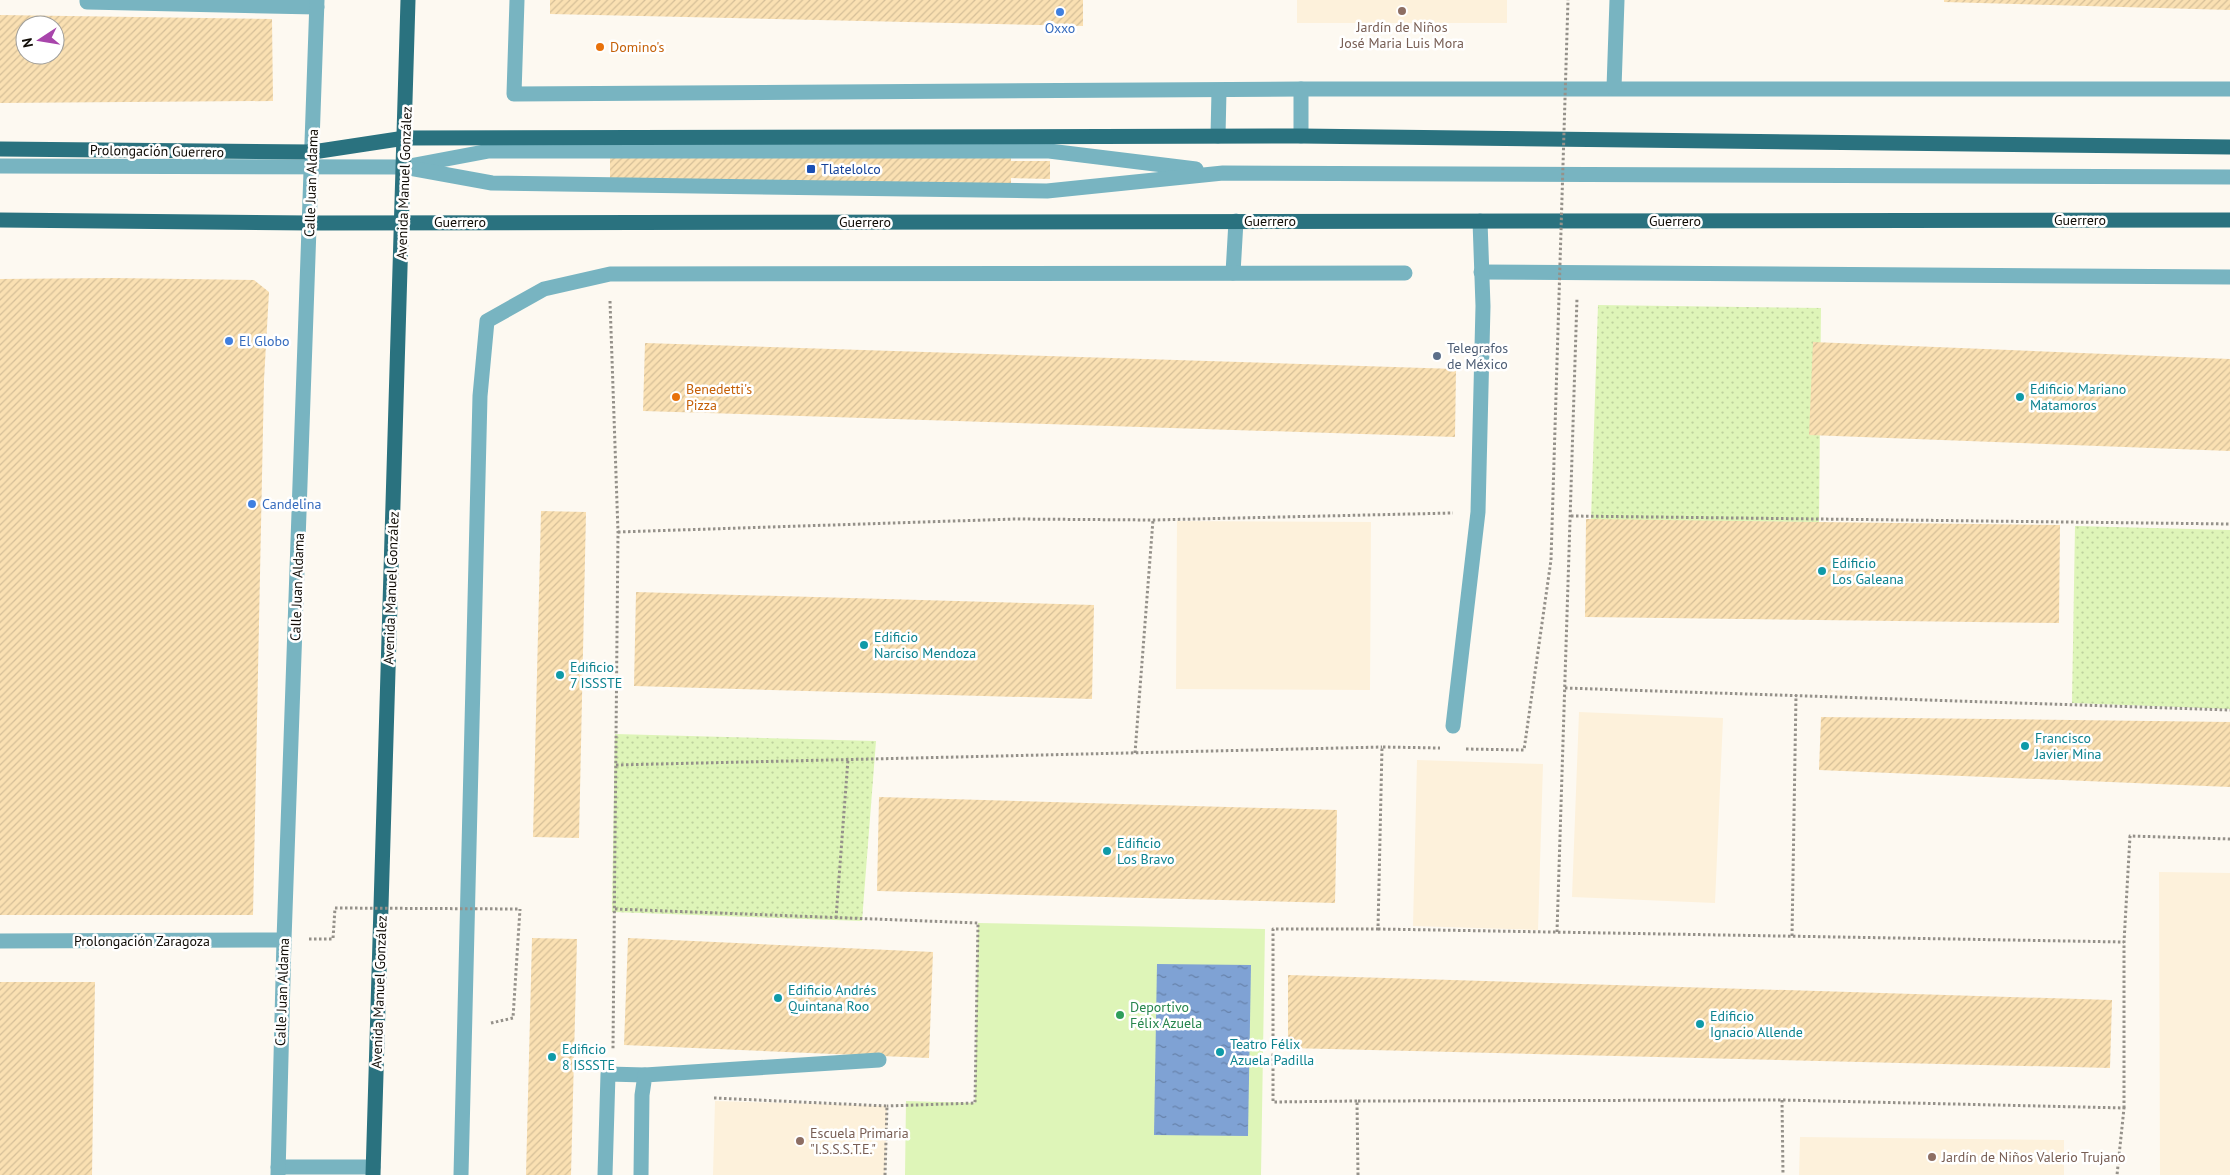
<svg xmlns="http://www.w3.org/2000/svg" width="2230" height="1175" font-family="'PT Sans',sans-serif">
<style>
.built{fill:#fdf1db}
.park{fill:url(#park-dots)}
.garden{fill:#def5b8}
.water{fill:url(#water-ripples)}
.building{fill:url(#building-hatch);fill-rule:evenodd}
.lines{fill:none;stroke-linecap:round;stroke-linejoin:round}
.path{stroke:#95918a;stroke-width:3;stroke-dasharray:2.5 2.5;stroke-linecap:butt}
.minor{stroke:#78b4c1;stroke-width:15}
.major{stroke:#2a727f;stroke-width:15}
.path-bridge{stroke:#95918a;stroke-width:3;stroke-dasharray:2.5 2.5;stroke-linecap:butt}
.education-dot{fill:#8d6e63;stroke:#fff;stroke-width:2}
.shop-dot{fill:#3f7fe0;stroke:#fff;stroke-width:2}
.food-dot{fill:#e8710a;stroke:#fff;stroke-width:2}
.transit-dot{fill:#1a4fb4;stroke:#fff;stroke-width:2}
.service-dot{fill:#5c6f8a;stroke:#fff;stroke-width:2}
.culture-dot{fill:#0f9aa8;stroke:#fff;stroke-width:2}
.leisure-dot{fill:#2e9e5b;stroke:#fff;stroke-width:2}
.labels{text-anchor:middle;stroke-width:5;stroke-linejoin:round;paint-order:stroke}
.education-label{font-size:14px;fill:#785e54;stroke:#fff;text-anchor:start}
.shop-label{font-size:14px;fill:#366cbe;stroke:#fff;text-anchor:start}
.food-label{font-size:14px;fill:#c56008;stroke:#fff;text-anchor:start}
.street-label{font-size:14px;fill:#100c06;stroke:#fff}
.transit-label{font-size:14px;fill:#164399;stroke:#fff;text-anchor:start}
.service-label{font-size:14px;fill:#4e5e75;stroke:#fff;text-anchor:start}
.culture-label{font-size:14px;fill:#0d838f;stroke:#fff;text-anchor:start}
.leisure-label{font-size:14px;fill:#27864d;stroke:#fff;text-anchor:start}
</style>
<defs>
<pattern id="park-dots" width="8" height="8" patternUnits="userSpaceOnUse" patternTransform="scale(1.25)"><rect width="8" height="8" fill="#def5b8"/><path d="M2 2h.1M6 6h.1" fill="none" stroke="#bdd19d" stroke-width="1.8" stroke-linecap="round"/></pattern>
<pattern id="water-ripples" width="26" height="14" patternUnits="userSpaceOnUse" patternTransform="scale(1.25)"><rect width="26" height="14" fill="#7fa2d4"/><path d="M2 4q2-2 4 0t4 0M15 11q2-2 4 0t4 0" fill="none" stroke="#6782aa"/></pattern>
<pattern id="building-hatch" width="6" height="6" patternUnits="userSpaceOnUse" patternTransform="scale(1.25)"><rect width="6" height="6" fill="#fae0b2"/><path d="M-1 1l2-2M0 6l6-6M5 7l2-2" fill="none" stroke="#d5bf98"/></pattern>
</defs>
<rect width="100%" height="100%" fill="#fdf9f1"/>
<g class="built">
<rect x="1297" y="0" width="210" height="23"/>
<polygon points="1177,521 1371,522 1370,690 1176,689"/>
<polygon points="1579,712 1723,718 1715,903 1572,897"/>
<polygon points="1417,760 1543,764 1538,930 1413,926"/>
<polygon points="2159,872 2230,873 2230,1175 2160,1175"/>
<polygon points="715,1101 887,1106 885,1175 713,1175"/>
<polygon points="1800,1137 2064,1140 2064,1175 1799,1175"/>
</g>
<g class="park">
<polygon points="1598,305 1821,308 1819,522 1591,520"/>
<polygon points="2075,526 2230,530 2230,709 2072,703"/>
<polygon points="615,734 876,741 862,921 612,912"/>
</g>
<polygon class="garden" points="978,923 1265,929 1261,1175 905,1175 906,1101 975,1103"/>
<polygon class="water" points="1157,964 1251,965 1248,1136 1154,1135"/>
<g class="building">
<polygon points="550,0 1083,0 1083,26 550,14"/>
<polygon points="1944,0 2230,0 2230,10 1944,2"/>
<path d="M0,15L272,19L273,101L0,103ZM25,25H55V55H25Z"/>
<polygon points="610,149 1011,150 1011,161 1050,161 1050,179 1011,178 1011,189 610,188"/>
<polygon points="114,278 254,280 269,292 264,380 253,915 0,915 0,279"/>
<polygon points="1813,342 2230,359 2230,451 1809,435"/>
<polygon points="645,343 1456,369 1455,437 643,411"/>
<polygon points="541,511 586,512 579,838 533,837"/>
<polygon points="1586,519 2060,525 2059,623 1585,617"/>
<polygon points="636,592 1094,605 1092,699 634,686"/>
<polygon points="1821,717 2230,722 2230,787 1819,770"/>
<polygon points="879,797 1337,810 1335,903 877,891"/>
<polygon points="532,938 577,939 571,1175 526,1175"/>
<polygon points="628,938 933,952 929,1058 624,1045"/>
<polygon points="1288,975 2112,1000 2110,1068 1288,1048"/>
<polygon points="0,982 95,982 92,1175 0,1175"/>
</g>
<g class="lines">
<g class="path">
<polyline points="610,301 618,532 613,1049"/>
<polyline points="1571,516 2230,524"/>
<polyline points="618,532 1015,519 1153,520 1453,513"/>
<polyline points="1565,688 2230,710"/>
<polyline points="1466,749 1524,750 1551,560"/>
<polyline points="1135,753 1153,520"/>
<polyline points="616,765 1382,747"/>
<polyline points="615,909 978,923 975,1103 887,1106"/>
<polyline points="836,918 848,759"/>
<polyline points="1378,929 2124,942"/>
<polyline points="1557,932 1577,298"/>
<polyline points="1792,936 1796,695"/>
<polyline points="309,939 333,939 335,908"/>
<polyline points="491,1023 513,1018 520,909"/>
<polyline points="714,1098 887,1106 885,1175"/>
<polyline points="1782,1100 1783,1175"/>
<polyline points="1357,1101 1273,1102 1273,929 1378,929 1382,747 1440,748"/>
<polyline points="2124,1108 2124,942 2130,836 2230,839"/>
<polyline points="1358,1175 1357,1101 1782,1100 2124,1108 2117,1175"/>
</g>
<g class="minor">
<polyline points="87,0 87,2 317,7"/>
<polyline points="517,0 514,94 1301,89 2230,89"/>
<polyline points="1614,88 1617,0"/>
<polyline points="1218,136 1219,91"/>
<polyline points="1301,136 1301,89"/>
<polyline points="0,166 404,167 489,151 1049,151 1196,169"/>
<polyline points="404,167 492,183 1047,191 1223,173 2230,177"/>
<polyline points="1481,272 2230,277"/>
<polyline points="1233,273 1236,221"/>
<polyline points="1453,726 1478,512 1483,306 1480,221"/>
<polyline points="0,941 284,940"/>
<polyline points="278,1167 373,1167"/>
<polyline points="278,1175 284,940 317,0"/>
<polyline points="461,1175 480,396 487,321 544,289 610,274 1405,273"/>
<polyline points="605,1175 608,1074 645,1075"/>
<polyline points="641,1175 642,1095 645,1075 879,1060"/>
</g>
<g class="major">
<polyline points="0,149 313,152 405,138 1301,136 2230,147"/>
<polyline points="0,220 310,223 2230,220"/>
<polyline points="373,1175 408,0"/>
</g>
<g class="path-bridge">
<polyline points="1551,560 1568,0"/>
<polyline points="335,908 520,909"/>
</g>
</g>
<g class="education-dot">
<circle cx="1402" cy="11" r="5"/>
<circle cx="800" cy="1141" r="5"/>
<circle cx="1932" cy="1157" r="5"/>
</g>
<g class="shop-dot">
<circle cx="1060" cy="12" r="5"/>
<circle cx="229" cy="341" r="5"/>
<circle cx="252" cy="504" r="5"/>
</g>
<g class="food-dot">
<circle cx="600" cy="47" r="5"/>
<circle cx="676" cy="397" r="5"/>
</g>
<rect class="transit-dot" x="806" y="164" width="10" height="10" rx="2.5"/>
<circle class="service-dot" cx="1437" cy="356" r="5"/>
<g class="culture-dot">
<circle cx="2020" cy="397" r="5"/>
<circle cx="1822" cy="571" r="5"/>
<circle cx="864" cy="645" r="5"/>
<circle cx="560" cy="675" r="5"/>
<circle cx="2025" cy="746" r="5"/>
<circle cx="1107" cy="851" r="5"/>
<circle cx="778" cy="998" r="5"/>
<circle cx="1700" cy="1024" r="5"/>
<circle cx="1220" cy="1052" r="5"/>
<circle cx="552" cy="1057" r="5"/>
</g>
<circle class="leisure-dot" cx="1120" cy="1015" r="5"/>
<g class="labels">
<g class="education-label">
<text x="1402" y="32" text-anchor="middle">Jardín de Niños<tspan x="1402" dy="16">José Maria Luis Mora</tspan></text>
<text x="810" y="1138">Escuela Primaria<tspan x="810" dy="16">"I.S.S.S.T.E."</tspan></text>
<text x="1942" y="1162">Jardín de Niños Valerio Trujano</text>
</g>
<g class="shop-label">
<text x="1060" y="33" text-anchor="middle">Oxxo</text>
<text x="239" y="346">El Globo</text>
<text x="262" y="509">Candelina</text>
</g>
<g class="food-label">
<text x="610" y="52">Domino's</text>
<text x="686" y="394">Benedetti's<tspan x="686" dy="16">Pizza</tspan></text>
</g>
<g class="street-label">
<text transform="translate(157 151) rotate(1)" y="5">Prolongación Guerrero</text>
<text transform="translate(311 183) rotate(-88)" y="5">Calle Juan Aldama</text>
<text transform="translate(404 183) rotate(-88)" y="5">Avenida Manuel González</text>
<text x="2080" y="225">Guerrero</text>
<text x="1270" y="226">Guerrero</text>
<text x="1675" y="226">Guerrero</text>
<text x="460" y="227">Guerrero</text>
<text x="865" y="227">Guerrero</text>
<text transform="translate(297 587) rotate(-88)" y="5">Calle Juan Aldama</text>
<text transform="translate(391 588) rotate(-88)" y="5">Avenida Manuel González</text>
<text x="142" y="946">Prolongación Zaragoza</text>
<text transform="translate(282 992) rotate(-88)" y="5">Calle Juan Aldama</text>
<text transform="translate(379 992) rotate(-88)" y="5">Avenida Manuel González</text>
</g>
<g class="transit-label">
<text x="821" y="174">Tlatelolco</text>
</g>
<g class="service-label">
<text x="1447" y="353">Telegrafos<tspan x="1447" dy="16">de México</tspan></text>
</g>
<g class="culture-label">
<text x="2030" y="394">Edificio Mariano<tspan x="2030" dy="16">Matamoros</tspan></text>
<text x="1832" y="568">Edificio<tspan x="1832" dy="16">Los Galeana</tspan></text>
<text x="874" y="642">Edificio<tspan x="874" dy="16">Narciso Mendoza</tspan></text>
<text x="570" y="672">Edificio<tspan x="570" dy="16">7 ISSSTE</tspan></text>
<text x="2035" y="743">Francisco<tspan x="2035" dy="16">Javier Mina</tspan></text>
<text x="1117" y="848">Edificio<tspan x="1117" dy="16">Los Bravo</tspan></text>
<text x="788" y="995">Edificio Andrés<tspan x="788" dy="16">Quintana Roo</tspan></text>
<text x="1710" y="1021">Edificio<tspan x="1710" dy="16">Ignacio Allende</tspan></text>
<text x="1230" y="1049">Teatro Félix<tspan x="1230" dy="16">Azuela Padilla</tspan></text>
<text x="562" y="1054">Edificio<tspan x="562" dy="16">8 ISSSTE</tspan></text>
</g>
<g class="leisure-label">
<text x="1130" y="1012">Deportivo<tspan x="1130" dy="16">Félix Azuela</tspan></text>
</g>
</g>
<g transform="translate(40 40) rotate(258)"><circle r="24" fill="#ffffff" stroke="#9f9e9b"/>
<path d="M0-4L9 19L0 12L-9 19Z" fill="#a845ab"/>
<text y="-8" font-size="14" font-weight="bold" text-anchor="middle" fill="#100c06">N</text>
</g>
</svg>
